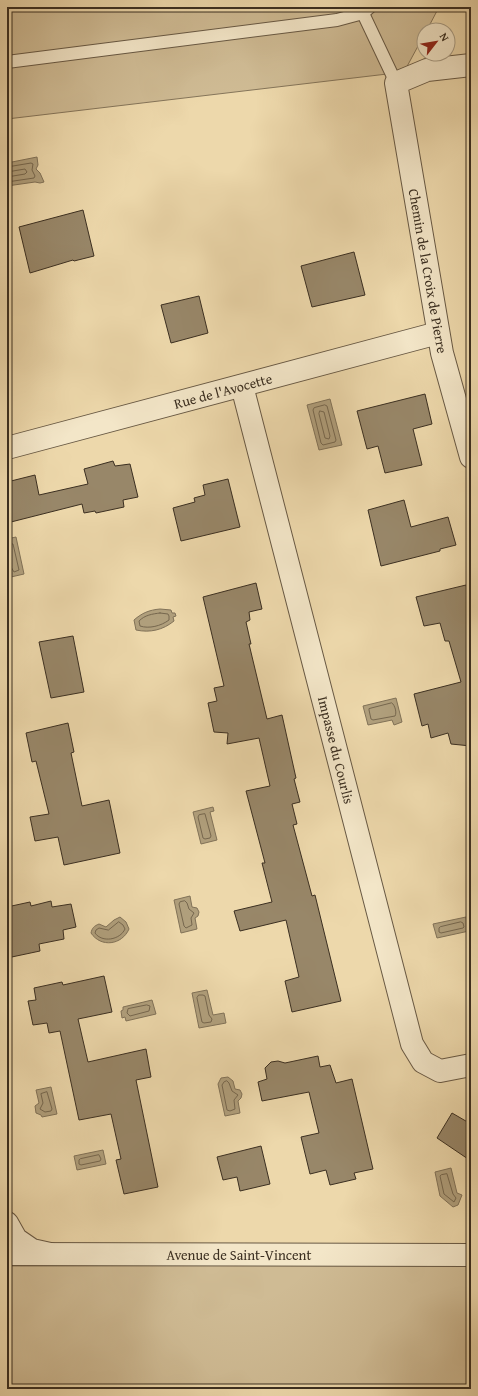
<svg xmlns="http://www.w3.org/2000/svg" width="478" height="1396" font-family="'Gentium Book Plus',serif">
<style>
.green{fill:#cfbb94;stroke:#85755a}
.water{fill:#b09f7c;stroke:#817258}
.lines{fill:none;stroke-linecap:round;stroke-linejoin:round}
.shore{stroke:#76674e;stroke-width:1}
.building{fill:#988769;stroke:#3b2f21}
.service-casing{stroke:#685944;stroke-width:14}
.minor-casing{stroke:#685944;stroke-width:24}
.tertiary-casing{stroke:#685944;stroke-width:24}
.service{stroke:#f3e6c8;stroke-width:12}
.minor{stroke:#f3e6c8;stroke-width:22}
.tertiary{stroke:#f3e6c8;stroke-width:22}
.labels{text-anchor:middle;stroke-width:3.5;stroke-linejoin:round;paint-order:stroke}
.street-label{font-size:14px;fill:#3b2f21;stroke:#f3e6c8}
</style>
<rect width="100%" height="100%" fill="#edd8ab"/>
<filter id="stains"><feTurbulence type="fractalNoise" baseFrequency=".005" numOctaves="4"/><feColorMatrix values="0 0 0 0 .2 0 0 0 0 .09 0 0 0 0 .02 0 0 0 .5 -.17"/></filter>
<radialGradient id="worn" r=".72"><stop offset=".6" stop-color="#630" stop-opacity="0"/><stop offset="1" stop-color="#630" stop-opacity=".3"/></radialGradient>
<g class="green">
<polygon points="7,7 439,7 427,30 424,30 424,35 404,72 7,119"/>
<polygon points="421,1265 471,1266 471,1389 7,1389 7,1266"/>
</g>
<g class="water">
<polygon points="37,157 38,165 36,169 40,173 44,182 40,183 35,182 7,186 7,163"/>
<polygon points="330,399 342,445 319,450 307,405"/>
<polygon points="16,537 24,574 11,577 7,562 7,539"/>
<path d="M160,609L171,610L172,613H175L176,616L173,617L174,621C163,630 150,633 136,630L134,620C142,613 149,610 160,609Z"/>
<polygon points="396,698 402,722 394,725 392,720 368,725 363,706"/>
<polygon points="213,807 214,811 210,812 217,840 201,844 193,812"/>
<polygon points="190,896 192,907 197,908 199,912 198,916 195,918 197,929 181,933 174,900"/>
<path d="M120,917L126,922L129,929C122,945 101,948 91,933C92,928 94,926 99,924L106,927L114,920Z"/>
<polygon points="466,917 469,931 437,938 433,924"/>
<polygon points="207,990 213,1015 224,1013 226,1023 199,1028 192,993"/>
<polygon points="152,1000 156,1014 126,1021 125,1017 122,1018 121,1011 123,1010 123,1007"/>
<polygon points="228,1077 233,1081 235,1089 240,1090 242,1094 241,1098 238,1101 240,1113 225,1116 218,1084 221,1078"/>
<polygon points="51,1087 57,1114 42,1117 41,1115 36,1113 35,1106 39,1103 36,1090"/>
<polygon points="103,1150 106,1164 77,1170 74,1156"/>
<polygon points="451,1168 457,1193 462,1195 458,1205 453,1207 440,1196 435,1172"/>
</g>
<g class="lines">
<g class="shore">
<polyline points="7,167 31,163 33,164 32,170 35,176 34,178 7,182"/>
<polyline points="7,172 25,169 27,172 25,174 7,177"/>
<polygon points="325,405 327,406 336,440 335,442 323,445 321,443 313,410 314,408"/>
<polygon points="320,411 324,412 330,436 329,439 325,438 319,414"/>
<polyline points="7,543 13,544 19,570 14,572 11,567 7,566"/>
<path d="M160,613L168,614L169,616V620C161,626 149,629 140,626L139,621C145,615 152,614 160,613Z"/>
<path d="M392,703C395,705 397,713 395,716L373,720L371,719L369,710V709Z"/>
<polygon points="205,814 211,836 210,838 205,839 203,838 198,817 199,815"/>
<polygon points="185,901 187,903 189,909 194,913 191,918 192,925 186,928 184,926 179,904 180,902"/>
<path d="M119,922L123,925L125,929C120,940 102,943 95,933L96,930L99,928L108,930Z"/>
<polygon points="461,922 463,923 464,927 463,928 441,933 439,932 439,928 440,927"/>
<polygon points="199,995 203,995 205,996 209,1015 212,1019 211,1022 204,1023 202,1022 197,998"/>
<polygon points="147,1005 150,1006 149,1011 130,1016 127,1013 128,1009"/>
<polygon points="227,1081 229,1083 232,1091 238,1095 234,1100 235,1109 230,1111 227,1110 222,1085 224,1082"/>
<polygon points="47,1092 52,1109 51,1111 45,1112 40,1109 43,1103 41,1094"/>
<polygon points="99,1155 101,1159 100,1161 81,1165 79,1164 79,1160 80,1159"/>
<polygon points="447,1174 453,1194 456,1198 454,1202 444,1194 440,1176 441,1175"/>
</g>
</g>
<g class="building">
<polygon points="83,210 94,256 74,261 73,260 30,273 19,227"/>
<polygon points="354,252 365,295 312,307 301,266"/>
<polygon points="199,296 208,333 171,343 161,305"/>
<polygon points="425,394 432,424 413,429 422,465 385,473 378,446 367,449 357,411"/>
<polygon points="113,461 115,466 130,464 138,497 123,500 124,507 96,513 95,511 84,513 82,504 7,523 7,482 35,475 39,495 88,484 84,469"/>
<polygon points="228,479 240,527 181,541 173,508 195,502 194,498 205,495 203,485"/>
<polygon points="404,500 411,527 448,517 456,545 440,549 440,551 381,566 368,510"/>
<polygon points="256,583 262,609 249,612 250,620 246,622 251,644 249,644 267,719 282,715 296,778 294,779 300,802 292,804 297,824 293,825 312,896 315,895 341,1001 292,1012 285,981 299,977 286,920 240,931 234,911 272,902 262,863 265,863 246,791 270,786 259,738 227,744 228,733 214,732 208,703 217,701 214,688 224,686 203,597"/>
<polygon points="466,585 471,606 471,746 451,744 448,733 431,738 428,724 422,726 414,694 461,682 449,641 445,641 440,623 424,626 416,597"/>
<polygon points="73,636 84,692 51,698 39,642"/>
<polygon points="68,723 74,752 71,753 82,806 109,800 120,853 64,865 58,837 35,841 30,817 49,814 36,761 32,762 26,733"/>
<polygon points="51,901 52,907 71,904 76,927 63,930 64,939 39,944 40,951 7,958 7,907 30,902 31,906"/>
<polygon points="104,976 112,1012 78,1019 88,1062 146,1049 151,1077 136,1080 158,1187 124,1194 116,1160 121,1159 111,1114 79,1120 60,1031 49,1033 47,1023 33,1025 28,1001 36,1000 34,988 62,982 63,985"/>
<polygon points="318,1056 320,1067 330,1065 336,1083 352,1079 373,1169 354,1173 356,1179 330,1185 326,1170 310,1174 301,1137 319,1133 309,1092 262,1101 258,1082 267,1079 265,1068 271,1062 278,1061 285,1063"/>
<polygon points="452,1113 471,1124 471,1161 437,1138"/>
<polygon points="261,1146 270,1184 240,1191 237,1177 223,1180 217,1157"/>
</g>
<g class="lines">
<defs>
<g id="service">
<polyline points="360,7 396,83"/>
<polyline points="7,62 337,20 363,13 370,7"/>
</g>
<g id="minor">
<polyline points="471,65 427,70 396,83 442,353 471,457"/>
<polyline points="242,386 412,1044 423,1062 440,1071 471,1065"/>
<polyline points="7,448 438,333"/>
<polyline points="7,1223 16,1239 32,1250 50,1254"/>
</g>
<polyline id="tertiary" points="7,1254 471,1255"/>
</defs>
<use href="#service" class="service-casing"/>
<use href="#minor" class="minor-casing"/>
<use href="#tertiary" class="tertiary-casing"/>
<use href="#service" class="service"/>
<use href="#minor" class="minor"/>
<use href="#tertiary" class="tertiary"/>
</g>
<g class="labels">
<g class="street-label">
<text transform="translate(428 271) rotate(80)" y="5">Chemin de la Croix de Pierre</text>
<text transform="translate(223 391) rotate(-15)" y="5">Rue de l'Avocette</text>
<text transform="translate(336 750) rotate(76)" y="5">Impasse du Courlis</text>
<text x="239" y="1260">Avenue de Saint-Vincent</text>
</g>
</g>
<rect width="478" height="1396" fill="none" stroke="#edd8ab" stroke-width="24"/>
<rect x="8" y="8" width="462" height="1380" fill="none" stroke="#3b2f21" stroke-width="2"/>
<rect x="12" y="12" width="454" height="1372" fill="none" stroke="#3b2f21"/>
<g transform="translate(436 42) rotate(59)"><circle r="19" fill="#f3e6c8" stroke="#a99d85"/>
<path d="M0-3L7 15L0 10L-7 15Z" fill="#8f2418"/>
<text y="-6" font-size="11" font-weight="bold" text-anchor="middle" fill="#3b2f21">N</text>
</g>
<rect width="100%" height="100%" filter="url(#stains)"/>
<rect width="100%" height="100%" fill="url(#worn)"/>
</svg>
